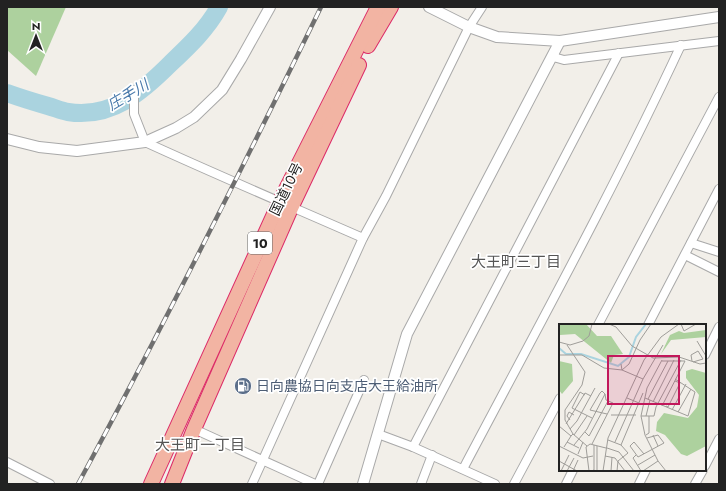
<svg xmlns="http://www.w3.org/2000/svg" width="726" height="491" font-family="Jost,'Noto Sans JP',sans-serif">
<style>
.forest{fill:#add19e}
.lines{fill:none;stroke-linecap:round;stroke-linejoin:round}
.river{stroke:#aad3df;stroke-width:18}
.minor-casing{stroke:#a9a9a9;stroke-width:10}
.tertiary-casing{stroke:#a9a9a9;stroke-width:12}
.trunk-casing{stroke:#dc2a67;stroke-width:16}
.minor{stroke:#fff;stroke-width:8}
.tertiary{stroke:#fff;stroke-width:10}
.trunk{stroke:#f2b4a3;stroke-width:14}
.rail-casing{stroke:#707070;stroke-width:4.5}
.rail{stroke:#fff;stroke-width:3;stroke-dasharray:9;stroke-linecap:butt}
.labels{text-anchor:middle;stroke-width:3.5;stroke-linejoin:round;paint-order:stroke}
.shield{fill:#fff;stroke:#646464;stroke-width:1}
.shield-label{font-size:13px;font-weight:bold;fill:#222}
.street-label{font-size:14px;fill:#222;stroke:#fff}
.service-label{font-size:14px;fill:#4e5e75;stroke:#fff;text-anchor:start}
.water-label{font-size:15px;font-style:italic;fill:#4a7aab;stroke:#fff}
.neighbourhood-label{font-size:15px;fill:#555;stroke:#fff}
.inset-river{fill:none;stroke:#aad3df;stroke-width:2}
.inset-road{fill:none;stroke:#9f9d99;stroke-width:1}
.view{fill:#c2185b;fill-opacity:0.15;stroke:#c2185b;stroke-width:2}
.inset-edge{fill:none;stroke:#222;stroke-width:2}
</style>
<rect width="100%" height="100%" fill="#f2efe9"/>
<polygon class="forest" points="7,7 66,7 36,76 7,50"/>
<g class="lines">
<path class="river" d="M7,93C21,98 34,102 48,106C55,108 62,111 68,112C112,119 143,91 171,63C189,46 207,29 219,7"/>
<defs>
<g id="minor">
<polyline points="553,55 557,58 564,60 719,41"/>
<path d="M134,90V114L145,142C217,175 290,206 363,238"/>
<polyline points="691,243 719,252"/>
<polyline points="685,255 719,272"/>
<polyline points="598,325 719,97"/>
<polyline points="648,325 719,189"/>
<polyline points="705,355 719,327"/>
<polyline points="194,429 315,484"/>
<polyline points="378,434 413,447 495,484"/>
<polyline points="413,447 619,53"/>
<polyline points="7,462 50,484"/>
<polyline points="705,466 719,439"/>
<path d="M463,469C537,329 614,189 681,45"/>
<polyline points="252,484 363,238 386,196 469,27 482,7"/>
<polyline points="318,484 364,380"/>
<polyline points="421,484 432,455"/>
<polyline points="514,484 560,398"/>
<polyline points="566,484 573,470"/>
<polyline points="639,484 646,470"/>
<polyline points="695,484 703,470"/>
</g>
<g id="tertiary">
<polyline points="429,7 469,27 497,37 560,41 719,17"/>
<polyline points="7,139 39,147 77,151 145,142 176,128 194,117 222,90 241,59 270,7"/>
<polyline points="363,484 407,334 560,41"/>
</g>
<g id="trunk">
<polyline points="368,46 391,7"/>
<polyline points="151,484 280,201 378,7"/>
<polyline points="172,484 194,429 292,206 359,65"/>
</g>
</defs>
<use href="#minor" class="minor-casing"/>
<use href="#tertiary" class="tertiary-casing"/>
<use href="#trunk" class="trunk-casing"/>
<use href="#minor" class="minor"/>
<use href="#tertiary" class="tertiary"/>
<use href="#trunk" class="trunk"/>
<defs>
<path id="rail" d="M78,484C163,327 243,167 321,7"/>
</defs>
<use href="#rail" class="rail-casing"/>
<use href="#rail" class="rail"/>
</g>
<defs>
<symbol id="fuel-disc" viewBox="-11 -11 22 22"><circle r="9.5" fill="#5c6f8a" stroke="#fff"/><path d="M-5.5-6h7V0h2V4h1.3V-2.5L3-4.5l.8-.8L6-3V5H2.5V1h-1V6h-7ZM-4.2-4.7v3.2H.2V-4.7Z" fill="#fff"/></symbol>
</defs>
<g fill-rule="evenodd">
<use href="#fuel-disc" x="233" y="376" width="20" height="20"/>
</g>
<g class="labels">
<rect class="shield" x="248" y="232" width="24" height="22" rx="3"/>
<g class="shield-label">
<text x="260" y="248">10</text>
</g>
<g class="street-label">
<text transform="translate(286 189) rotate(-64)" y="5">国道10号</text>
</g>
<g class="service-label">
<text x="256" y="391">日向農協日向支店大王給油所</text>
</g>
<g class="water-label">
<text transform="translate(128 95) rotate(-31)" y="5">庄手川</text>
</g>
<g class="neighbourhood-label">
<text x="516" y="267">大王町三丁目</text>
<text x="200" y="450">大王町一丁目</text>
</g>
</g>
<g transform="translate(559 324)">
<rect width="147" height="147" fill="#f2efe9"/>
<path d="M0,0H27L38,12H52L64,30L55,31L52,39L16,10L1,11ZM147,6V13L112,16L102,30L111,11L120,7L125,9ZM0,37L13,40L14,57L3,70L0,66ZM133,45L147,49V122L128,132L122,130L106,111L97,107L98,98L105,89L129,94L138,83L140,71L127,54V47Z" fill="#add19e"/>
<path class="inset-river" d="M0,24L7,30H22L59,42L70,33L77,13L87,0"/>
<path class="inset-road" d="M50,0L57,3L73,22L94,34L120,33L141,40L147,39M122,0L125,7L137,0M138,17L147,32M0,18L11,21L24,17L30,12L33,0M8,21L26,48L23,61L6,86V96L14,110L28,122M0,31H23L45,44L63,46L70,40L81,16L92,0M103,36L88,64L82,92L86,111L99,137L107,147M133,37L132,31L139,27L144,35L134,38M62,40L63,46L84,55M46,70L43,67L41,69L31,86L48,90M26,71L21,68L13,84L33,94M68,74L80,79M86,74L129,92L136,68L116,55M89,75L109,37M94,78L115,36M103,82L126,37H103M107,82L109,83L121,59L116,57M113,86L127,60M119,88L132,65M52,91H77M82,92H95L97,83L122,36M87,92L91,76M11,96L8,92L10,88L15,91M7,100L26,69L32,72M0,102L12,112L14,110M11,105L18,97L36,64M26,108L30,112L49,77M15,111L28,92M87,111L90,109V92M94,111L99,122M49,116L62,121L69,129L59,137L58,147M8,118L20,124M56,118L84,55L104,21M15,121L28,105L46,70L47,76L54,79L33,120M62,121L84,69M0,122L24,134L34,132M5,123L12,112M48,124L60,128L75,147M19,130L24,118M85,130L75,118L71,122L79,133L105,119L99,111L88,114M77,131L74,134L82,147M46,132L56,134L66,147M0,137L18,147M79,141L96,131M2,147L10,131M8,147L15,134M14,147L19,136M30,147L27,123L31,120L47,124M32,147L35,146V121M38,147V122M44,147L49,114L85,36L102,13L120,0M52,147L53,133M84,147L99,137"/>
<path class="view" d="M49,32H120V80H49Z"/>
<rect width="147" height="147" class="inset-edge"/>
</g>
<rect width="726" height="491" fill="none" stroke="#222222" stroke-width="16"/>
<g transform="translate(36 36)" stroke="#ffffff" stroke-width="3" paint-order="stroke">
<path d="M0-3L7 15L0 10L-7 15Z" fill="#222222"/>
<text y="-6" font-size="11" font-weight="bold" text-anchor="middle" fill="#222222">N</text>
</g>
</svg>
